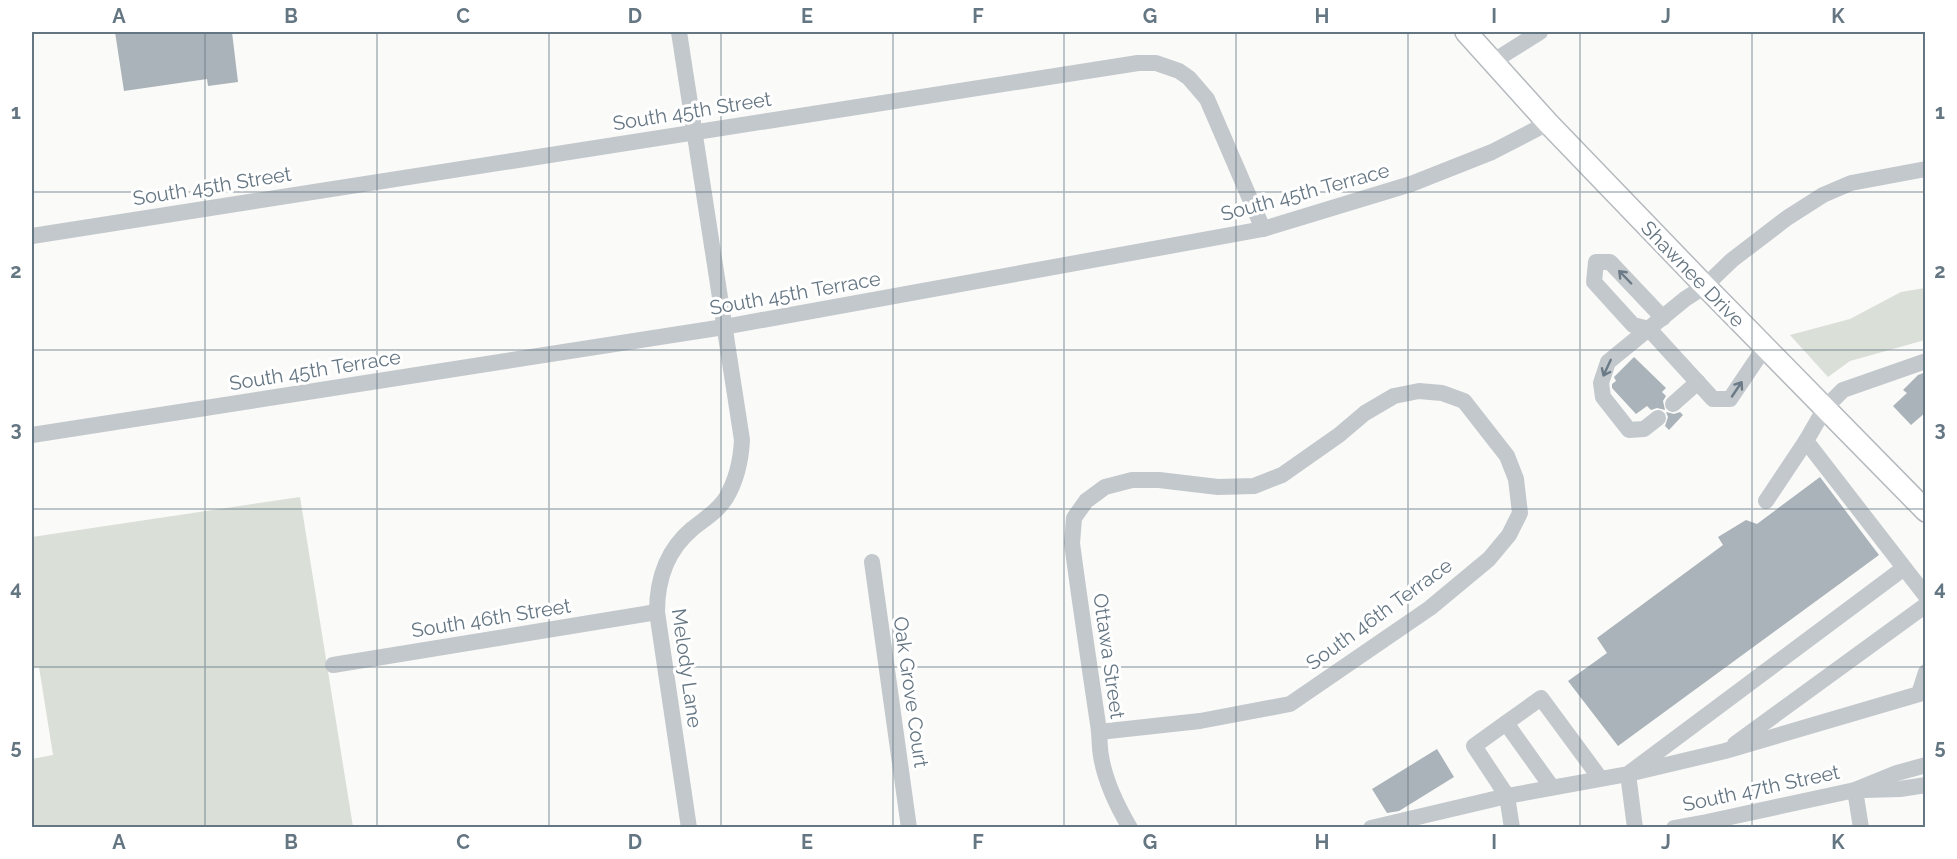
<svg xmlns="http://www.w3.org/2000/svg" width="1957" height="859" font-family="Raleway,sans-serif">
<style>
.green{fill:#dadfd7}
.building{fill:#aab3b9}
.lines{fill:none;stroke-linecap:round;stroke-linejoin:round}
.major-casing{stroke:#b5babe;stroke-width:24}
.minor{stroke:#c3c8cc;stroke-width:16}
.major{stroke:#fff;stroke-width:21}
.oneway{stroke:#6a7a87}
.grid{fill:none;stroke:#657683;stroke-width:1.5;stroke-opacity:0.55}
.labels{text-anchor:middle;stroke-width:6;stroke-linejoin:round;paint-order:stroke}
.street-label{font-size:20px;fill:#657683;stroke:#fff}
.neatline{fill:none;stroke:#657683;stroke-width:2}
.grid-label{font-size:20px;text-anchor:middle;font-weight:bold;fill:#657683}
</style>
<rect width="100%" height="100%" fill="#fafaf8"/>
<g class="green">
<polygon points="1925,288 1925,340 1850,361 1828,377 1790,335 1850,319 1901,292"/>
<polygon points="300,497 353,827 32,827 32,759 53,755 39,667 32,668 32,537"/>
</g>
<g class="building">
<polygon points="115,32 232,32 238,82 208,86 207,79 124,91"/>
<polygon points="1634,357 1666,388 1662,392 1666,396 1663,401 1665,410 1657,408 1651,410 1647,406 1636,414 1612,388 1612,384 1616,381 1614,377"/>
<polygon points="1926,372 1926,412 1911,425 1893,406 1907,393 1903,390 1918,375"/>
<polygon points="1666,412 1674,414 1680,412 1683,415 1669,430 1665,426 1668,417"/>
<polygon points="1820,477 1879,555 1618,746 1568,681 1607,653 1597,638 1723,545 1718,537 1746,520 1757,524"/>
<polygon points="1437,749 1454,777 1399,811 1387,813 1372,789"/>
</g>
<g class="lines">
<defs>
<polyline id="major" points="1466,32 1548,123 1705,286 1926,511"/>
</defs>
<use href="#major" class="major-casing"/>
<g class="minor">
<path d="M679,32L742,440C741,460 736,481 726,498C717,512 704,519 692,529C666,551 657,580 657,612L689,828"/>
<polyline points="1492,62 1540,32"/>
<polyline points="32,236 1138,63 1156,63 1179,71 1189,78 1207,99 1263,229"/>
<polyline points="1663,318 1610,262 1596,262 1594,282 1633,325 1649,329 1713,399 1730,399 1765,347"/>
<polyline points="1926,361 1843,390 1825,408 1806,441 1926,596"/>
<polyline points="1673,404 1698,382"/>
<polyline points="1658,418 1644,429 1629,430 1603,397 1601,383 1608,362 1685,299 1705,286 1732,260 1787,218 1823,195 1851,183 1926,169"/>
<polyline points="32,435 724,327 1263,229 1411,184 1492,152 1548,123"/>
<polyline points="1766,501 1806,441"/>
<polyline points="872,562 909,828"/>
<polyline points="333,665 657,612"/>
<polyline points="1506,723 1541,698 1600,778"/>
<path d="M1099,732L1200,721L1290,704L1430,608L1489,559L1509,535L1520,513L1516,479L1507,456L1464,401L1442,393L1419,391L1394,396L1365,413L1339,435L1282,475L1254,486L1218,487L1159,480H1132L1105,487L1086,501L1074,518L1072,543C1080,603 1089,664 1098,724C1100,735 1099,745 1101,756C1105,781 1117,806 1130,828"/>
<polyline points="1735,744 1926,605"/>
<polyline points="1855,790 1861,828"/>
<polyline points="1865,790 1900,789 1926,785"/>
<polyline points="1371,828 1507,796 1474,746 1506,723 1551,786"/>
<polyline points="1512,828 1507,796 1628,774 1904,568"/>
<polyline points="1635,828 1628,774 1725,751 1919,694 1926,672"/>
<polyline points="1674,828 1707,822 1855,790 1897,773 1926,765"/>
</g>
<use href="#major" class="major"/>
</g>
<defs><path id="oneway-shaft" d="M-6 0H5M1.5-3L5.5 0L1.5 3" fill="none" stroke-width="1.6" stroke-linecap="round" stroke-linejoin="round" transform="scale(1.5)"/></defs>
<g class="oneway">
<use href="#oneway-shaft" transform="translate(1625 277) rotate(-134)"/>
<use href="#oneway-shaft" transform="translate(1607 368) rotate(115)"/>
<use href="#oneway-shaft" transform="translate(1737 389) rotate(-56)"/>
</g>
<path class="grid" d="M205,32V828M377,32V828M549,32V828M721,32V828M893,32V828M1064,32V828M1236,32V828M1408,32V828M1580,32V828M1752,32V828M32,192H1926M32,350H1926M32,509H1926M32,667H1926"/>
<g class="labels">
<g class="street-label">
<text transform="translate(692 111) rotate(-9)" y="7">South 45th Street</text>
<text transform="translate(212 186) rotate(-9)" y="7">South 45th Street</text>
<text transform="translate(1305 192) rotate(-15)" y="7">South 45th Terrace</text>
<text transform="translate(1693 274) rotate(46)" y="7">Shawnee Drive</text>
<text transform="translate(795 293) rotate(-10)" y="7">South 45th Terrace</text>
<text transform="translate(315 370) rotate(-9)" y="7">South 45th Terrace</text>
<text transform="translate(1379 614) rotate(-36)" y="7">South 46th Terrace</text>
<text transform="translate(491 618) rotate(-9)" y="7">South 46th Street</text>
<text transform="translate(1109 656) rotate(82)" y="7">Ottawa Street</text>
<text transform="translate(687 668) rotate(82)" y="7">Melody Lane</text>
<text transform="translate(911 692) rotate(82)" y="7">Oak Grove Court</text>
<text transform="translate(1761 788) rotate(-12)" y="7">South 47th Street</text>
</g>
</g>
<rect width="1957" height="859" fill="none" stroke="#ffffff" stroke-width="66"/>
<rect x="33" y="33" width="1891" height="793" class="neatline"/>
<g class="grid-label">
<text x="119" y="23">A</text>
<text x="291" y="23">B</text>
<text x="463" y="23">C</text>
<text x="635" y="23">D</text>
<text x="807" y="23">E</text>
<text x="978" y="23">F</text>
<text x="1150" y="23">G</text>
<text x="1322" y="23">H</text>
<text x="1494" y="23">I</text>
<text x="1666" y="23">J</text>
<text x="1838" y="23">K</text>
<text x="16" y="119">1</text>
<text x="1940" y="119">1</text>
<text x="16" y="278">2</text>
<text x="1940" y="278">2</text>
<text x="16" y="436">3</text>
<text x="1940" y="436">3</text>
<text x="16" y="595">4</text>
<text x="1940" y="595">4</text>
<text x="16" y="754">5</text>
<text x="1940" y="754">5</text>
<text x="119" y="849">A</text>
<text x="291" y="849">B</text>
<text x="463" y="849">C</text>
<text x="635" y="849">D</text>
<text x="807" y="849">E</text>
<text x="978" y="849">F</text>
<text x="1150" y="849">G</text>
<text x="1322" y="849">H</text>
<text x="1494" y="849">I</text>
<text x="1666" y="849">J</text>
<text x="1838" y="849">K</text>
</g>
</svg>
